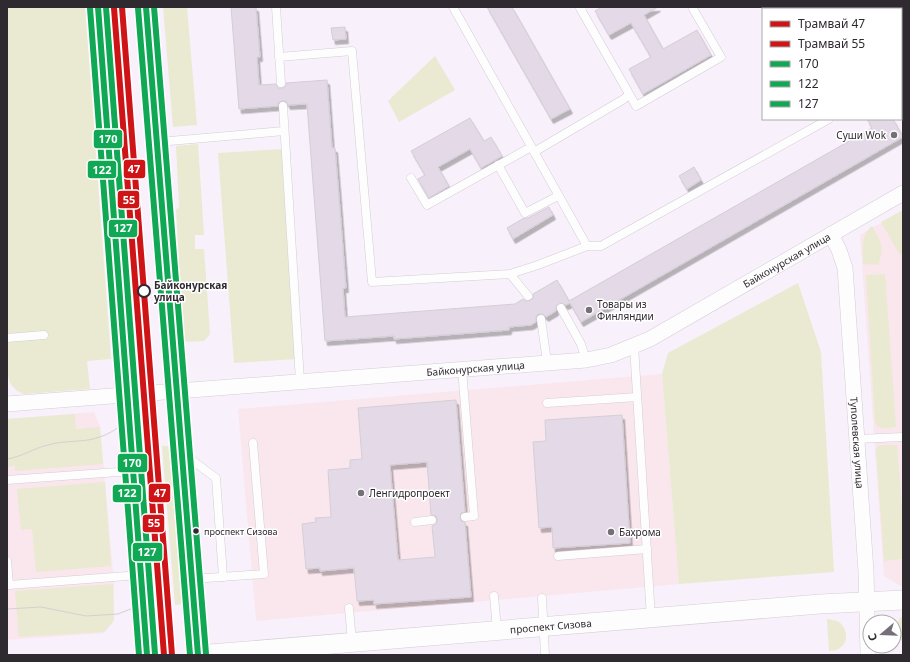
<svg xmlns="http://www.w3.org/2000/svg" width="910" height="662" font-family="'Noto Sans',sans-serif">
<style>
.commercial{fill:#fae7ed}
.green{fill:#e9ead1}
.building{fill:#e3d9e7;stroke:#d4ced6;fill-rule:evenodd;filter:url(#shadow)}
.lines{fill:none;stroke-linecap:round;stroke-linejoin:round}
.service-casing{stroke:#d3cdd4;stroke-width:9}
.minor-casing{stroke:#d3cdd4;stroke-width:16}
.tertiary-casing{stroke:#d3cdd4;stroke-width:20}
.secondary-casing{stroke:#d3cdd4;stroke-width:22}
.service{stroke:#fefdfe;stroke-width:8}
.minor{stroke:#fefdfe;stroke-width:15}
.tertiary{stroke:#fefdfe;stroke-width:19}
.secondary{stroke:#fefdfe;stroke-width:21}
.tram{stroke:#d3d1d3;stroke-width:1}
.bus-1-casing{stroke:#fff;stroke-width:9}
.bus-2-casing{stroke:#fff;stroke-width:9}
.bus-3-casing{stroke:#fff;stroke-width:9}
.bus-1{stroke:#10a855;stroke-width:6}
.bus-2{stroke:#10a855;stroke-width:6}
.bus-3{stroke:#10a855;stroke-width:6}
.tram-1-casing{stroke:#fff;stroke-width:9}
.tram-2-casing{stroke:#fff;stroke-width:9}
.tram-1{stroke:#ce1417;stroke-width:6}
.tram-2{stroke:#ce1417;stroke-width:6}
.poi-dot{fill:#756f77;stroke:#fff;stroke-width:1.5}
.stop-dot{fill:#fff;stroke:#2f2930;stroke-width:2}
.bus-dot{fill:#2f2930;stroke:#fff;stroke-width:1.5}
.labels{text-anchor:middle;stroke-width:3;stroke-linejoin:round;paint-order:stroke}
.bus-label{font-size:9px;fill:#2f2930;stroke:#fff;text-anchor:start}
.poi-label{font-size:10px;fill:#2f2930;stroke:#fff;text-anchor:start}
.street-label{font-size:10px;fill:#2f2930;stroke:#fff}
.stop-label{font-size:10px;font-weight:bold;fill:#2f2930;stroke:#fff;text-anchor:start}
.line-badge{stroke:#fff;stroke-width:1.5}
.badge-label{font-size:11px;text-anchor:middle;font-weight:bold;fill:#fff}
</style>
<defs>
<filter id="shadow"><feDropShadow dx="2.5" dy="4.5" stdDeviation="0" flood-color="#0004"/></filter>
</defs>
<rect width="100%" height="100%" fill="#f8f0fa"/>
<g class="commercial">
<polygon points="863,7 903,7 903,91 901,88 901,9 860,9"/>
<polygon points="903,210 903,587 884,576 860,235"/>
<polygon points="662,374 679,584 256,621 238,409"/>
<polygon points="94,412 100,426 114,583 114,621 104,633 7,640 7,419"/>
</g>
<g class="green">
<path d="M7,7H85L111,359L87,361L90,389L24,394C6,387 8,375 7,358Z"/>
<polygon points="163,7 187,7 197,125 173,127"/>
<polygon points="435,56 455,90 399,122 388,101"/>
<polygon points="198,144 204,235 195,235 195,249 204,249 210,334 204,341 184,342 176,209 179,208 176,146"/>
<polygon points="282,149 296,359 234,363 218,153"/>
<polygon points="903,210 903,253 900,255 881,222"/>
<path d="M872,226C881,242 885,247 878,265L863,264C863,250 860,236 872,226Z"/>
<path d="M885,274L896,427C888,428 880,431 875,423L866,275Z"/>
<polygon points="798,283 821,352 834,572 679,584 662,374 668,353"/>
<polygon points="75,414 76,429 100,427 103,464 15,471 15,466 7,467 7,419"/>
<polygon points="881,445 897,445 903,522 903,559 884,561 876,451 877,447"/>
<polygon points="162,446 168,446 174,494 183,604 175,605"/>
<polygon points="147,448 157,581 150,591 141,449"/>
<polygon points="105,482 111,566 36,572 32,529 21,530 17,489"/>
<polygon points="113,584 114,620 104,632 19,637 15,591"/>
<path d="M903,616V642C895,634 893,623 903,616Z"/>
<path d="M827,619C831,620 835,620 839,622C847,628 849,641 841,647C838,650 833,651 829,651Z"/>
</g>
<g class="building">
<polygon points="231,7 256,7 260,57 257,57 259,85 276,84 278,88 282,88 286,86 286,83 327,80 332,148 335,148 339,197 346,288 343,288 345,317 515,304 523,299 526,301 531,300 533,298 533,294 557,280 569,301 872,128 867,119 893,119 903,137 581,322 570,303 566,305 561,303 556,306 556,311 546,317 543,314 538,314 536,317 536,322 531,325 509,327 509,330 394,339 394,336 325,341 307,104 288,105 286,101 282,101 278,103 278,106 239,109"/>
<polygon points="487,7 512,7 570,109 551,119"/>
<polygon points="602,7 658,7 644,15 663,49 697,30 711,55 643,94 629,69 651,57 631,23 609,35 595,11"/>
<polygon points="345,27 346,39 333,40 331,28"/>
<polygon points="470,118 484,141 491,137 502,156 481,168 470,149 438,167 449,186 429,198 418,179 425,175 411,151"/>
<polygon points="694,167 701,180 687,189 679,176"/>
<polygon points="549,207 553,215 513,239 507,228 524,218 528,218"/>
<path d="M456,400L465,512L461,513L460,517L461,521L465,522L471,597L374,604V600L357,601L354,568L320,571V568L306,569L302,524L316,522L315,518L331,517L328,470L350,468V460L362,459L358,408ZM427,462L431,515L436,516L437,520L436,524L432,526L435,557L398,560L390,465Z"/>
<polygon points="622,415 630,543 553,548 552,527 539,528 533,442 546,441 545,420"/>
</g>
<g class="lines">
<defs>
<g id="service">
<polyline points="276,7 281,83"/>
<polyline points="453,7 587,246"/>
<polyline points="582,7 580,8 636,106 721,57 692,7"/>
<polyline points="772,7 773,9"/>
<polyline points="879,9 882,7"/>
<polyline points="279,57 352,51 372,282 510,274 538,265 587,246 601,246 829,119"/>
<polyline points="901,72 903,75"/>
<polyline points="283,106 300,381"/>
<polyline points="158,142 284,131"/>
<polyline points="534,152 624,99 629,94"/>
<polyline points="498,165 525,213 558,196"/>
<polyline points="411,178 427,205 531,147"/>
<polyline points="510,274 528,296"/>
<polyline points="561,308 581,344 586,360"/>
<polyline points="541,319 547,362"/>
<polyline points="7,338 44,335"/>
<polyline points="634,346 651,618"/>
<polyline points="462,369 474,516 465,517"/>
<polyline points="547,403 637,397"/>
<polyline points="857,439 903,437"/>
<polyline points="185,455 216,478 223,577"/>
<polyline points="7,480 132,471"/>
<polyline points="415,522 432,520"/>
<polyline points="558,556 647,549"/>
<polyline points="7,561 9,585 140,575"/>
<polyline points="192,579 264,574 253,443"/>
<polyline points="494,596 497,630"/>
<polyline points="542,598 545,655"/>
<polyline points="349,608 352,642"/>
</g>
<g id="minor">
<path id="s1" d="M831,234L839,250L845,268L866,571L868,655"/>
<path id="s2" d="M7,404L586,360L611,355L650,339L903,193"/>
</g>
<g id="tertiary">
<path id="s3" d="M198,655L820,604L903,600"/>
</g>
<g id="secondary">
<polyline points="98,7 147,655"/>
<polyline points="146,7 198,655"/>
</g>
</defs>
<use href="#service" class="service-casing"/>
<use href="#minor" class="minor-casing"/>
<use href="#tertiary" class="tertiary-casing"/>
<use href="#secondary" class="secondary-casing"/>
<use href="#service" class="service"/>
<use href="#minor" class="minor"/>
<use href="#tertiary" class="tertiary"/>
<use href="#secondary" class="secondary"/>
<g class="tram">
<path d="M7,459C22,457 34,448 48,445C61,441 74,442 88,440C122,434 139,411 145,379"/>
<polyline points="7,609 41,607 86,616 118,614 143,604 152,596 161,585 166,567"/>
</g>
<defs>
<g id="bus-1">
<polyline points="98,7 147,655"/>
<polyline points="146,7 198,655"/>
</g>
<g id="bus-2">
<polyline points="90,8 139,655"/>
<polyline points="138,8 190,655"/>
</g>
<g id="bus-3">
<polyline points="106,7 155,654"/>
<polyline points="154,7 206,654"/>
</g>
</defs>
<use href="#bus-1" class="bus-1-casing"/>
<use href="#bus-2" class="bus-2-casing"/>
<use href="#bus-3" class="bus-3-casing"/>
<use href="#bus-1" class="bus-1"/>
<use href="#bus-2" class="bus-2"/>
<use href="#bus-3" class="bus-3"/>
<defs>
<polyline id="tram-1" points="122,7 172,655"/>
<polyline id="tram-2" points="114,8 164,655"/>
</defs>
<use href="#tram-1" class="tram-1-casing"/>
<use href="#tram-2" class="tram-2-casing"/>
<use href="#tram-1" class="tram-1"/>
<use href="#tram-2" class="tram-2"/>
</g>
<g class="poi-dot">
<circle cx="894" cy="135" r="4"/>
<circle cx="589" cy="310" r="4"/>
<circle cx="361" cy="493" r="4"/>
<circle cx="611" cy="532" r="4"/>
</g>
<circle class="stop-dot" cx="144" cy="291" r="6"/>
<circle class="bus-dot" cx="196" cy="531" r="3.5"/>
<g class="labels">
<g class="bus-label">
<text x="204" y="535">проспект Сизова</text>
</g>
<g class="poi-label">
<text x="886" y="139" text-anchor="end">Суши Wok</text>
<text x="597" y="308">Товары из<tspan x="597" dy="12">Финляндии</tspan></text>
<text x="369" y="497">Ленгидропроект</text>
<text x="619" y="536">Бахрома</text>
</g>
<g class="street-label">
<text dy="4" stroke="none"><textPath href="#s2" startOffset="806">Байконурская улица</textPath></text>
<text dy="4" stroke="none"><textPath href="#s2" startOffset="470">Байконурская улица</textPath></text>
<text dy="4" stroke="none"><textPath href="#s1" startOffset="212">Туполевская улица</textPath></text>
<text dy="4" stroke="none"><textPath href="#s3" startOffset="354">проспект Сизова</textPath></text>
</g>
<g class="stop-label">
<text x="154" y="289">Байконурская<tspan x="154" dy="12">улица</tspan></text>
</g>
</g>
<g class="line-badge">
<rect x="93" y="129" width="30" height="20" rx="4" fill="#10a855"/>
<rect x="123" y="159" width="23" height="20" rx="4" fill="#ce1417"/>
<rect x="87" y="160" width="30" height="19" rx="4" fill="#10a855"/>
<rect x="117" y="190" width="23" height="19" rx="4" fill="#ce1417"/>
<rect x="108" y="219" width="30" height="19" rx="4" fill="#10a855"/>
<rect x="117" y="453" width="31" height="20" rx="4" fill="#10a855"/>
<rect x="148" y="483" width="23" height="20" rx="4" fill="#ce1417"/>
<rect x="112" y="484" width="30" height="19" rx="4" fill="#10a855"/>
<rect x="142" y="514" width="23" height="19" rx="4" fill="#ce1417"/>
<rect x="132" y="542" width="31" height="20" rx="4" fill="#10a855"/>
</g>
<g class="badge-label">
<text x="108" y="143">170</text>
<text x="134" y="173">47</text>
<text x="102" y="174">122</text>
<text x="129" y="204">55</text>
<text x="123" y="232">127</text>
<text x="132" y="467">170</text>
<text x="160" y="497">47</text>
<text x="127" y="497">122</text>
<text x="154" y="527">55</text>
<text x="147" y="556">127</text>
</g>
<rect width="910" height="662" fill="none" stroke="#2f2930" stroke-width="16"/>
<rect x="762" y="8" width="140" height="112" fill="#ffffff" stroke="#aca9ac"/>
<rect x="770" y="21" width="20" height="6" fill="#ce1417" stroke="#aca9ac"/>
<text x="798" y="28" font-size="12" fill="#2f2930">Трамвай 47</text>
<rect x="770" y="41" width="20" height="6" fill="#ce1417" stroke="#aca9ac"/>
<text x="798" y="48" font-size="12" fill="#2f2930">Трамвай 55</text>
<rect x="770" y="61" width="20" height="6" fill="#10a855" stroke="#aca9ac"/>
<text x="798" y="68" font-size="12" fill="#2f2930">170</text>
<rect x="770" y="81" width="20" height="6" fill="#10a855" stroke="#aca9ac"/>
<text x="798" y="88" font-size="12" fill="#2f2930">122</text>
<rect x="770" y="101" width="20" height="6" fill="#10a855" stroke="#aca9ac"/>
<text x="798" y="108" font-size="12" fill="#2f2930">127</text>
<g transform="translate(882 634) rotate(251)"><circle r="19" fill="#ffffff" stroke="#aca9ac"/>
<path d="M0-3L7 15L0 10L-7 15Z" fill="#756f77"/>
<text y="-6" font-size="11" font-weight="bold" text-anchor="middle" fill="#2f2930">С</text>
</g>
</svg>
